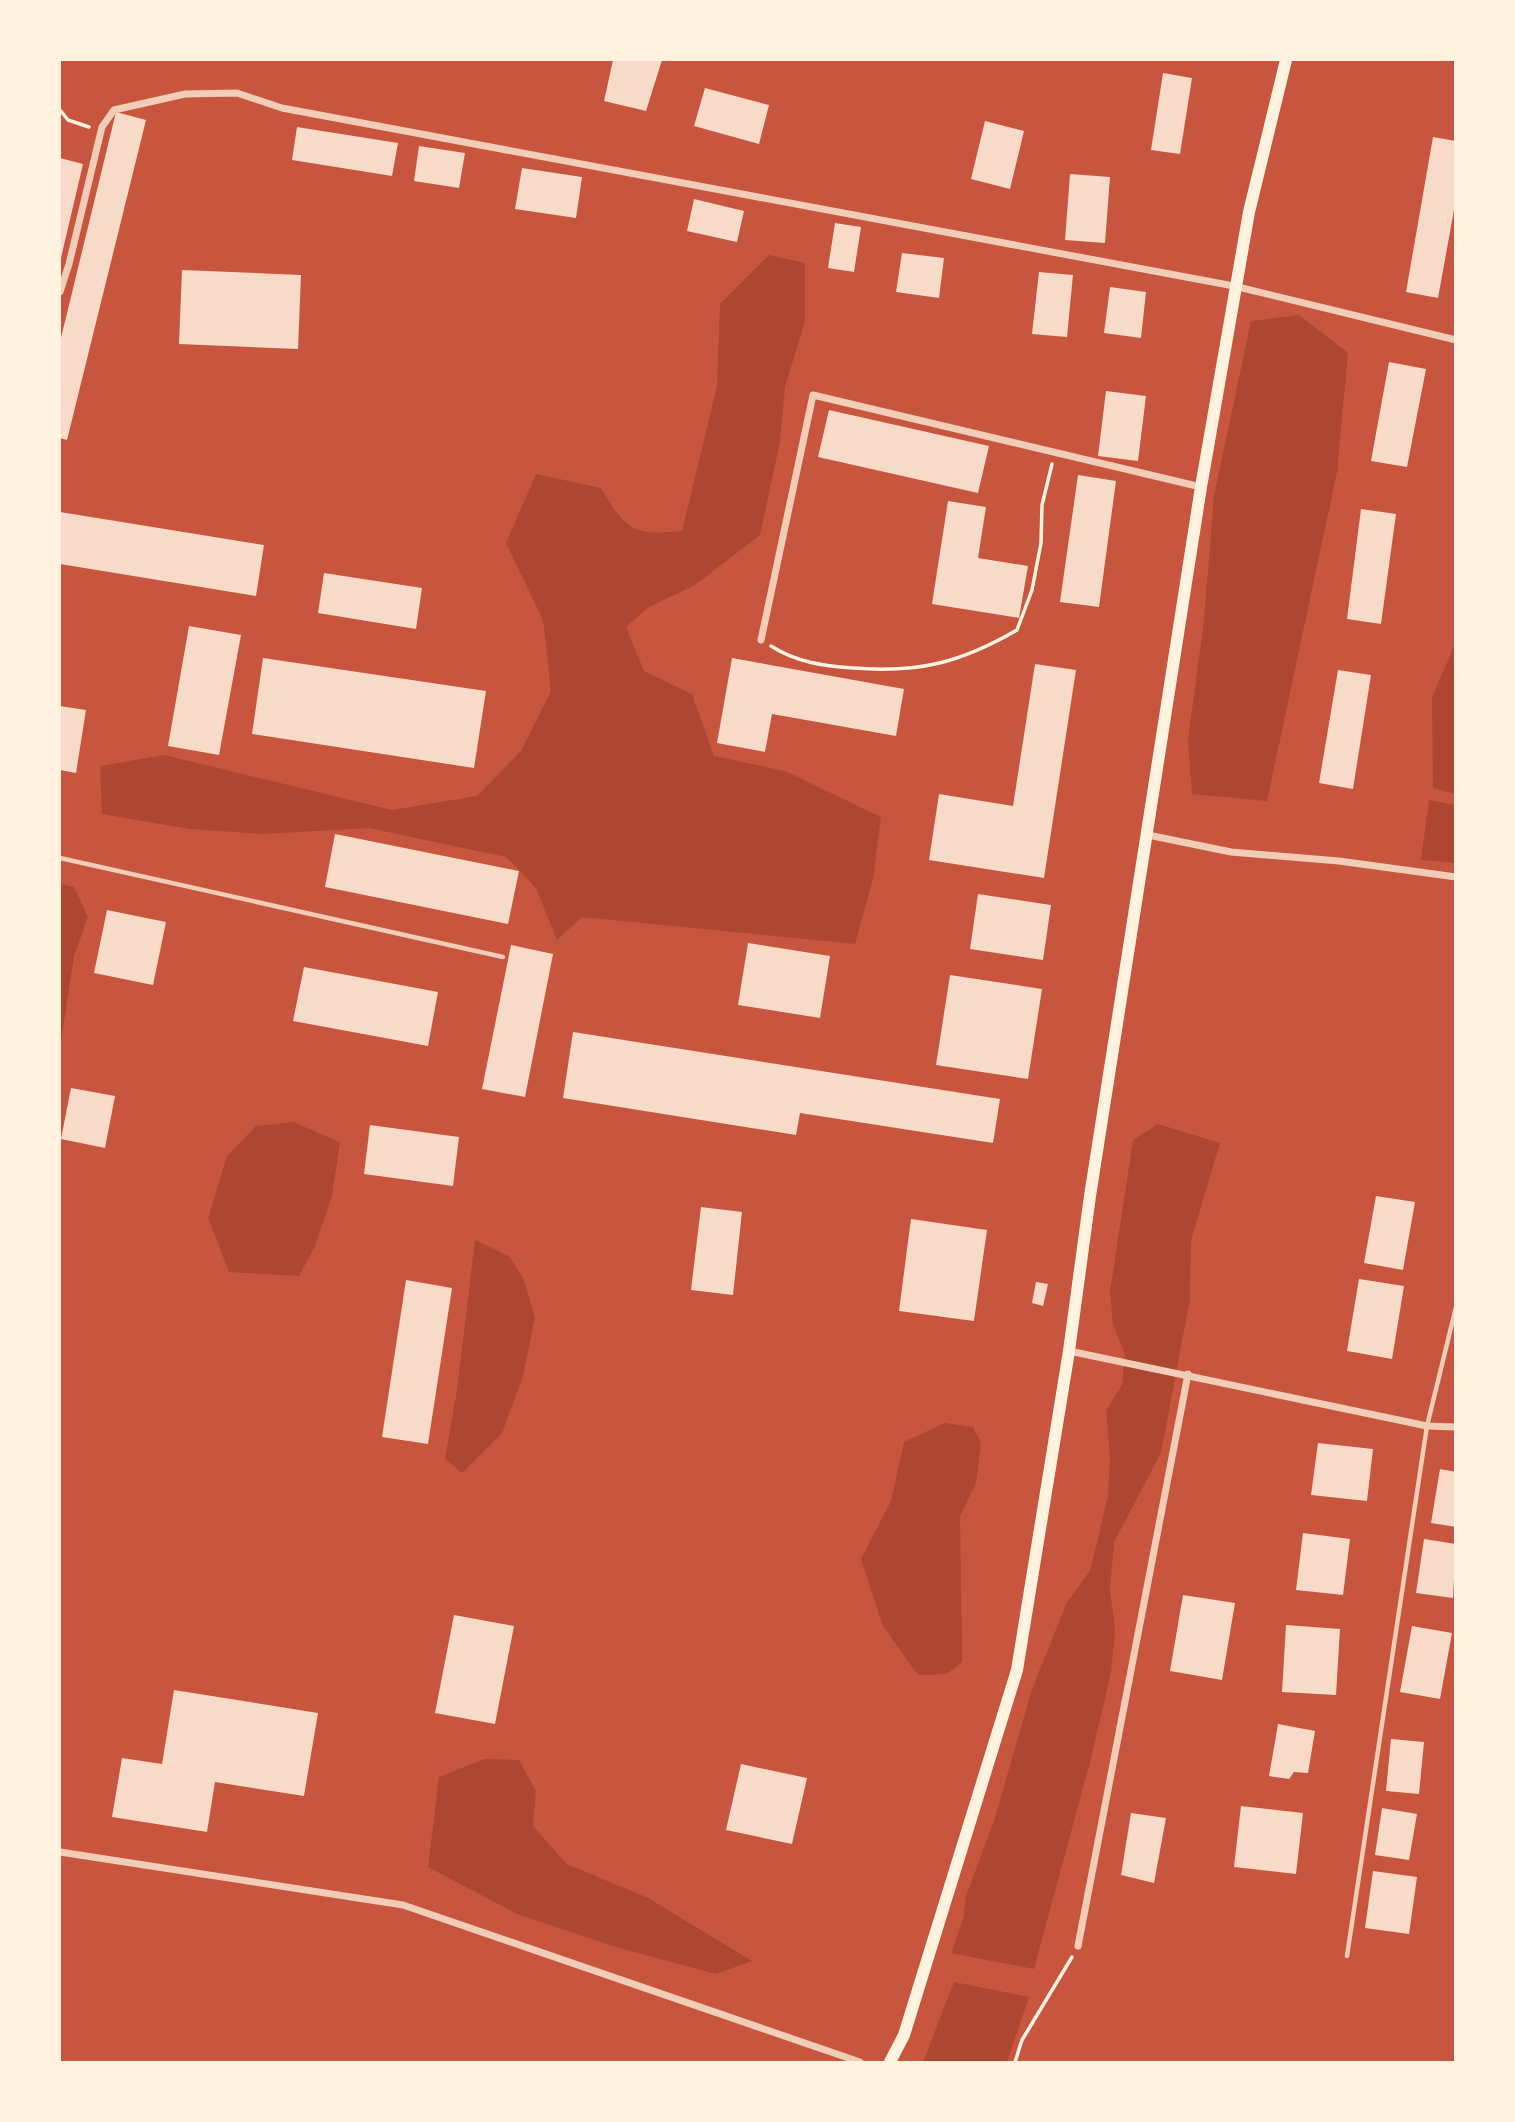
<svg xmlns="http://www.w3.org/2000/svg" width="1515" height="2122" font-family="Ubuntu,sans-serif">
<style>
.green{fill:#ae4732}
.building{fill:#f7dbc8}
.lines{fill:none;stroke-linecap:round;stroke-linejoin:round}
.path{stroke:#fff3e0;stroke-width:3.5}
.service{stroke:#f1ccb7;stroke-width:4.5}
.minor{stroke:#f1ccb7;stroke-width:7}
.secondary{stroke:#fff3e0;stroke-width:12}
</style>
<rect width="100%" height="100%" fill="#c8553d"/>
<g class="green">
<path d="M769,255L805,263V321L785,387L780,442L760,535L695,585L649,607L626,627L644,671L692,694L714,756L785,771L881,817L873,879L855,944L582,917L557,940L536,888L506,857L369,828L262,834L189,829L102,814L100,766L164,755L392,810L477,796L521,751L551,691L543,620L506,543L536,474L601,488C625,530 634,536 682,531L717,386L720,304Z"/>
<polygon points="1299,315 1348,353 1337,472 1267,801 1192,794 1188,740 1204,620 1214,496 1251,321"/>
<polygon points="1455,644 1455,794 1433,788 1432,697"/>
<polygon points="1429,800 1455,805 1455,863 1421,860"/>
<polygon points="60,884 74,887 88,917 74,956 60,1048"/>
<polygon points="293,1122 340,1142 332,1196 315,1246 299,1276 229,1272 208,1218 227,1156 256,1126"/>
<polygon points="1158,1124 1220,1143 1191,1240 1190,1299 1161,1453 1114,1542 1110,1590 1115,1631 1111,1673 1091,1758 1034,1969 951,1953 963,1920 966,1896 994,1821 1032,1689 1067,1602 1090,1571 1108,1496 1110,1459 1106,1411 1122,1385 1125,1355 1113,1325 1110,1292 1133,1140"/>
<polygon points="475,1240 509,1256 523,1278 535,1317 523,1376 502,1433 462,1473 445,1459 457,1390"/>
<polygon points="945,1423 973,1427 981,1443 976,1483 960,1516 962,1662 947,1674 918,1675 883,1626 861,1559 891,1501 904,1442"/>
<polygon points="484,1759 519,1760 536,1791 533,1826 567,1864 648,1898 752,1961 716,1974 619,1948 517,1914 428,1867 439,1777"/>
<polygon points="954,1982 1029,1997 1007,2062 923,2062"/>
</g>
<g class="building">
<polygon points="613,60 662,60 646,111 604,101"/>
<polygon points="1163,73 1192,78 1180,154 1151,150"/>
<polygon points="705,88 769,105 759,144 694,126"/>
<polygon points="116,112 146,120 67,440 60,438 60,342"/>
<polygon points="985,121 1024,131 1010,189 971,179"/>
<polygon points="297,127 398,143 392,176 292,160"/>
<polygon points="1433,137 1456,141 1456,199 1438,298 1406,292"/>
<polygon points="419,146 465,153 459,188 414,181"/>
<polygon points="60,158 83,164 61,258 60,258"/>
<polygon points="522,168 582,177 576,218 515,209"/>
<polygon points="1070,174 1110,177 1105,243 1065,240"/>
<polygon points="694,199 744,211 737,242 687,231"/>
<polygon points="835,223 861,227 854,272 828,268"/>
<polygon points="902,253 944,258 939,298 896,292"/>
<polygon points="182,270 301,275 298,349 179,344"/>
<polygon points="1039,272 1073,275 1067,337 1032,334"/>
<polygon points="1110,287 1146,292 1141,338 1104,333"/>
<polygon points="1389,362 1426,369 1407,467 1371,461"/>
<polygon points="1106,391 1146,396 1138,461 1098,456"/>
<polygon points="829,410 989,446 978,493 818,457"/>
<polygon points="1078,475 1116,481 1099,607 1060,602"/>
<polygon points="948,501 986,507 978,558 1028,566 1019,618 932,604"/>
<polygon points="1361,509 1396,514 1381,624 1347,619"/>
<polygon points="60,512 264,545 256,596 60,564"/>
<polygon points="324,573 422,588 416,629 318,613"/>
<polygon points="189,626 241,635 219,755 168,746"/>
<polygon points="263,658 486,691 474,768 252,734"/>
<polygon points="732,658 904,689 896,736 772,714 765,752 717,743"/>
<polygon points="1035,664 1076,670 1044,878 929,860 939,794 1013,806"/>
<polygon points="1338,670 1371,675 1353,789 1319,783"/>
<polygon points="60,706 86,710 76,773 60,770"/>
<polygon points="335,834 519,871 508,924 325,887"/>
<polygon points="978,894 1051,905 1043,960 970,949"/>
<polygon points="107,910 166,922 153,985 94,973"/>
<polygon points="748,943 830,956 820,1018 738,1005"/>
<polygon points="511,945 553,954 525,1097 482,1089"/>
<polygon points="304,967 438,992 428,1046 293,1021"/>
<polygon points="950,975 1042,989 1028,1079 936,1065"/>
<polygon points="573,1032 1000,1099 993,1143 800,1113 796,1135 563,1098"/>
<polygon points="71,1088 115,1096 105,1148 61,1139"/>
<polygon points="370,1125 459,1137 453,1186 364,1174"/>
<polygon points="1376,1196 1415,1202 1403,1270 1364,1263"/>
<polygon points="701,1207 742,1212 733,1295 691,1290"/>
<polygon points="911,1219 987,1230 974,1321 899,1311"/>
<polygon points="1359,1279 1404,1286 1392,1359 1347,1351"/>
<polygon points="406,1280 452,1288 428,1444 382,1437"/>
<polygon points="1036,1282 1048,1284 1043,1306 1032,1303"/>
<polygon points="1318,1443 1373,1449 1367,1501 1311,1495"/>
<polygon points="1440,1469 1456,1472 1456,1527 1431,1523"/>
<polygon points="1303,1533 1350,1539 1343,1595 1296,1590"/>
<polygon points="1424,1539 1456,1544 1453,1598 1416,1593"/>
<polygon points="1183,1595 1235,1603 1222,1680 1170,1671"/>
<polygon points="454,1615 514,1626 495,1724 435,1713"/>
<polygon points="1286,1625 1340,1629 1336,1695 1282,1692"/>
<polygon points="1412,1626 1452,1633 1440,1699 1400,1692"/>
<polygon points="174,1690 318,1713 304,1796 215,1782 207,1832 112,1817 122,1758 162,1764"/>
<polygon points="1278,1724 1315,1731 1308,1773 1294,1772 1289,1779 1269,1776"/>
<polygon points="1391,1739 1424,1742 1419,1794 1386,1791"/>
<polygon points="741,1764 807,1778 792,1844 726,1830"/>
<polygon points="1241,1806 1303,1813 1296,1874 1234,1867"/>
<polygon points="1382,1808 1417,1814 1409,1860 1375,1855"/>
<polygon points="1131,1813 1166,1818 1154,1883 1121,1875"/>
<polygon points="1373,1871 1417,1877 1409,1934 1365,1928"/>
</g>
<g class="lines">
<g class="path">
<polyline points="60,110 68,120 89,127"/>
<path d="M771,646C796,662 823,666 853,668C919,673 960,663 1017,630L1032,590L1041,543L1042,505L1052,464"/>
<polyline points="1015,2062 1022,2040 1072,1957"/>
</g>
<g class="service">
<polyline points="60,858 503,957"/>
<polyline points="1347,1956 1427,1426 1456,1307"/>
</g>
<g class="minor">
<polyline points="60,292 69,264 102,127 114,110 185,94 237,93 282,108 1234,286 1456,340"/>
<polyline points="761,640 813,395 1201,487"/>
<polyline points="1148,835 1231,852 1339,861 1456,877"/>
<polyline points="1069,1351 1427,1426 1456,1427"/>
<polyline points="60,1852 403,1905 860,2062"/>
<polyline points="1078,1946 1188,1374"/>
</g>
<polyline class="secondary" points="890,2062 904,2035 1017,1670 1069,1351 1090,1196 1201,487 1249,212 1286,60"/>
</g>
<rect width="1515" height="2122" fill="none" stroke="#fff3e0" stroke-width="122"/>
</svg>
